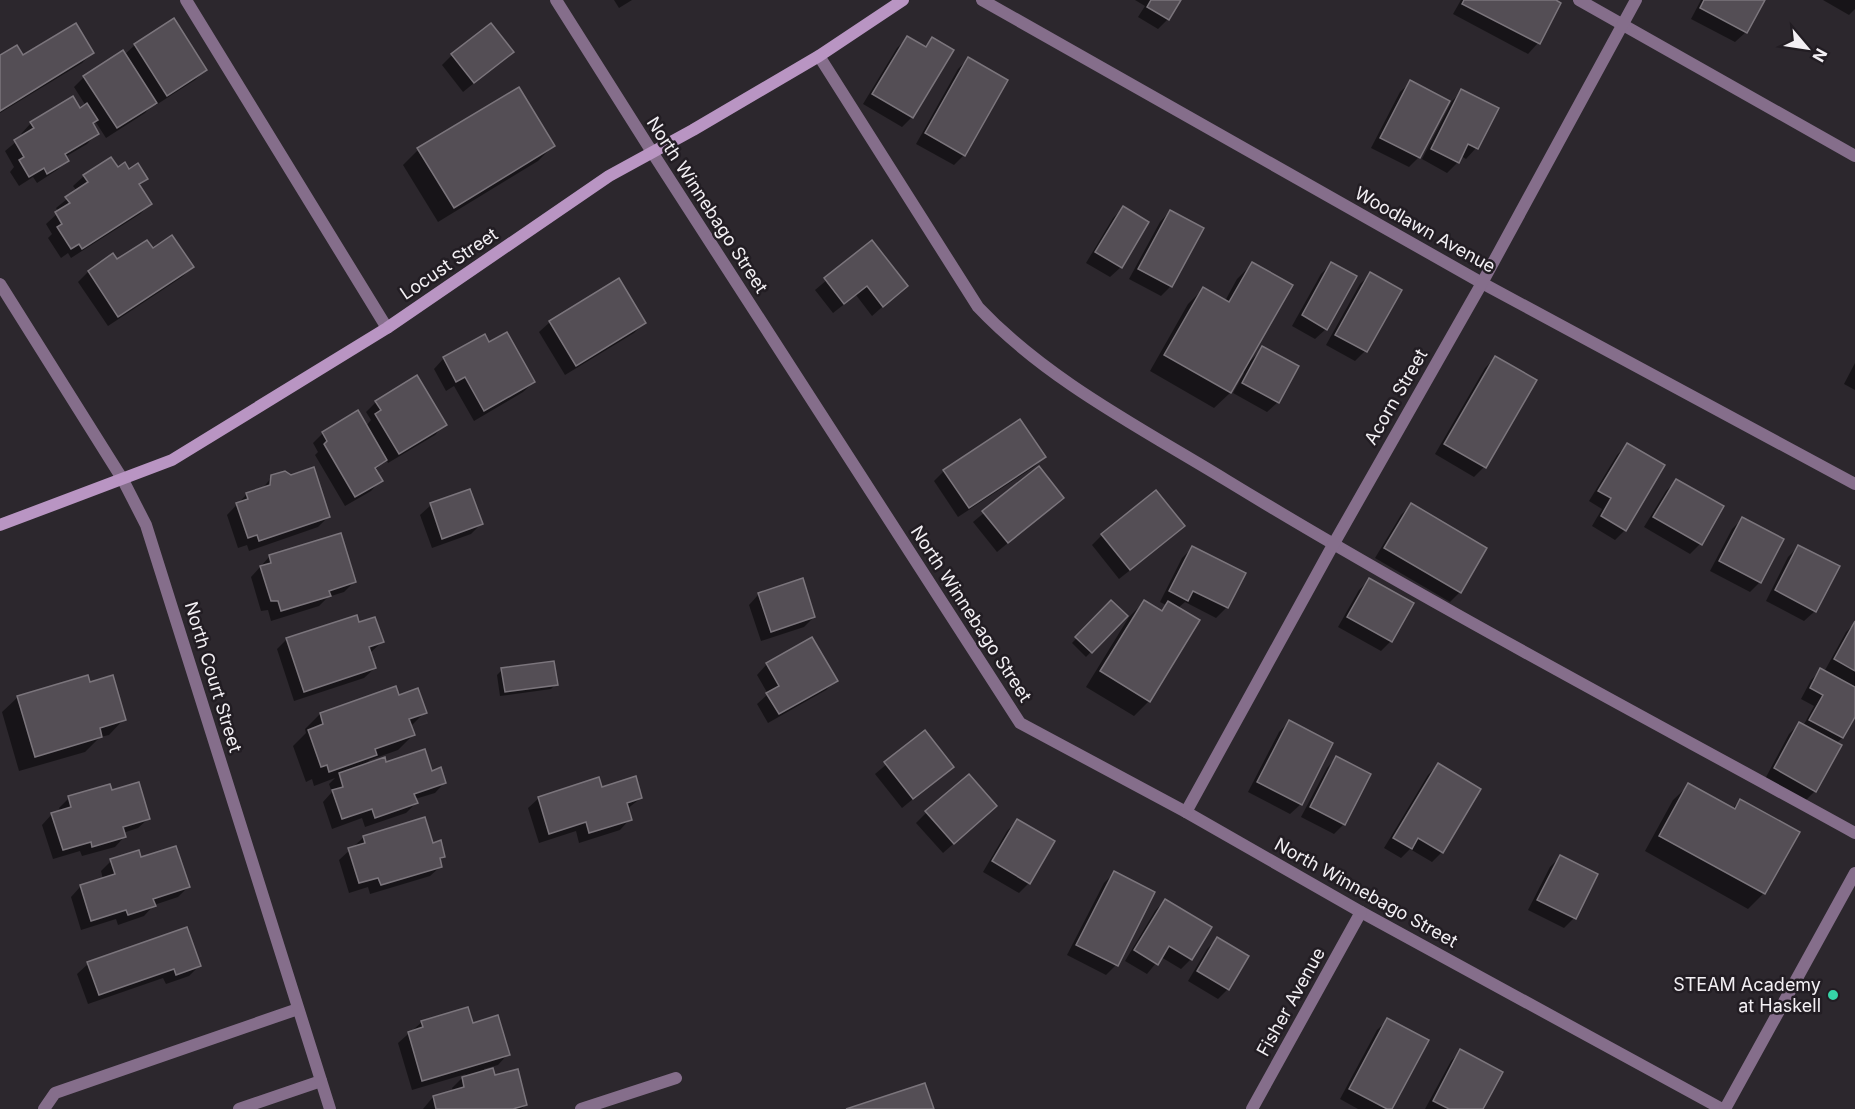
<svg xmlns="http://www.w3.org/2000/svg" width="1855" height="1109" font-family="Inter,sans-serif">
<style>
.shadow{fill:#0007}
.building{fill:#544e55;stroke:#7b757c;stroke-width:1.5}
.lines{fill:none;stroke-linecap:round;stroke-linejoin:round}
.lane{stroke:#856e8b;stroke-width:12}
.street{stroke:#856e8b;stroke-width:12}
.secondary{stroke:#b995c3;stroke-width:12}
.poi-dot{fill:#36d4a7;stroke:#221d23;stroke-width:2}
.labels{text-anchor:middle;stroke-width:5;stroke-linejoin:round;paint-order:stroke}
.street-label{font-size:18px;fill:#f3f0f4;stroke:#221d23}
.poi-label{font-size:18px;fill:#f3f0f4;stroke:#221d23;text-anchor:end}
</style>
<rect width="100%" height="100%" fill="#2c272d"/>
<g class="shadow">
<polygon points="614,0 632,0 619,8"/>
<polygon points="1135,0 1179,0 1168,19 1158,29 1138,17 1145,6"/>
<polygon points="1461,0 1552,0 1559,4 1538,43 1528,54 1453,14"/>
<polygon points="1701,0 1763,0 1746,32 1735,42 1691,19"/>
<polygon points="1823,0 1855,0 1855,9 1849,15"/>
<polygon points="907,38 924,47 932,39 912,117 902,127 863,104 897,48"/>
<polygon points="135,45 205,70 195,80 156,105 154,103 145,113 106,138 95,121 92,124 97,133 87,144 65,157 67,160 57,170 37,183 33,177 19,186 10,172 14,167 5,151 23,136 21,134 31,123 79,110 86,106 74,87 84,77 124,55"/>
<polygon points="512,52 463,92 442,65 452,55"/>
<polygon points="92,53 82,63 0,113 0,57"/>
<polygon points="968,59 964,155 954,165 916,144 958,69"/>
<polygon points="1411,82 1419,157 1409,167 1371,148 1400,92"/>
<polygon points="1462,91 1497,108 1476,148 1466,159 1461,156 1457,163 1447,173 1422,159 1452,101"/>
<polygon points="553,146 538,161 438,222 403,165 418,150"/>
<polygon points="110,159 117,169 128,171 146,178 139,186 150,204 140,214 71,258 68,253 61,258 48,238 52,234 46,224 59,212 56,208 77,191 73,186 84,176"/>
<polygon points="1123,208 1121,267 1110,277 1086,263 1113,218"/>
<polygon points="1170,211 1171,286 1161,296 1129,279 1160,222"/>
<polygon points="871,243 906,286 872,316 856,295 833,313 815,290"/>
<polygon points="152,250 192,267 182,277 108,326 78,282 88,272"/>
<polygon points="1252,264 1248,363 1263,348 1297,366 1278,402 1267,412 1233,393 1244,373 1241,372 1230,393 1214,408 1150,371 1188,304 1203,289 1225,301 1237,279"/>
<polygon points="1331,264 1326,329 1315,339 1292,326 1321,274"/>
<polygon points="1371,274 1400,290 1365,351 1355,361 1326,345 1360,284"/>
<polygon points="618,280 644,323 634,333 565,375 539,332 550,322"/>
<polygon points="489,344 534,382 523,392 474,421 454,386 446,391 434,369 444,358"/>
<polygon points="1495,358 1484,467 1474,477 1435,454 1485,368"/>
<polygon points="1855,363 1855,390 1844,384"/>
<polygon points="376,402 445,424 435,435 388,463 386,459 375,470 381,480 371,491 345,506 315,455 318,452 313,443 323,433 366,426 371,420 366,412"/>
<polygon points="1627,445 1625,530 1615,540 1592,526 1602,509 1589,501 1617,455"/>
<polygon points="1044,457 1034,467 958,517 934,481 944,471"/>
<polygon points="1038,468 1062,498 997,552 973,522"/>
<polygon points="272,477 328,517 318,527 249,551 247,545 238,548 227,515 247,494 261,490"/>
<polygon points="1676,481 1722,507 1700,544 1690,554 1644,527 1666,491"/>
<polygon points="431,505 481,524 471,534 432,548 420,515"/>
<polygon points="1411,505 1460,592 1450,602 1375,558 1401,515"/>
<polygon points="1742,519 1760,582 1750,592 1710,571 1732,529"/>
<polygon points="1102,535 1173,536 1119,579 1092,545"/>
<polygon points="1798,547 1815,611 1804,621 1766,601 1788,557"/>
<polygon points="1192,548 1244,573 1227,607 1216,618 1185,602 1178,608 1149,701 1134,716 1086,687 1129,617 1144,602 1160,611 1166,605 1160,602 1182,558"/>
<polygon points="270,556 354,582 344,592 328,597 319,606 271,621 268,610 261,611 251,577"/>
<polygon points="1369,580 1391,641 1381,651 1338,627 1359,590"/>
<polygon points="759,594 814,617 804,627 761,641 749,605"/>
<polygon points="1111,602 1125,616 1086,657 1072,643"/>
<polygon points="1855,623 1855,714 1842,738 1836,744 1815,791 1805,801 1765,779 1789,734 1799,724 1803,726 1814,706 1801,699 1811,680 1821,670 1824,672 1846,632"/>
<polygon points="358,624 382,642 370,653 375,668 364,678 294,701 277,649 287,639"/>
<polygon points="767,664 836,680 826,690 768,723 757,704 768,694 757,675"/>
<polygon points="502,670 556,684 551,689 500,696 497,675"/>
<polygon points="89,684 124,719 109,735 100,737 85,752 19,771 2,712 18,697"/>
<polygon points="398,697 425,712 410,727 413,735 398,750 370,760 364,765 386,764 431,773 445,782 435,793 415,799 416,803 406,813 365,827 362,818 332,829 323,802 332,792 329,784 335,778 314,786 312,779 306,782 293,746 306,733 305,729 320,714"/>
<polygon points="1289,722 1331,744 1301,804 1290,814 1248,792 1279,732"/>
<polygon points="925,732 952,767 902,808 875,774"/>
<polygon points="1337,757 1344,824 1334,834 1301,817 1327,768"/>
<polygon points="1438,765 1442,852 1432,862 1410,849 1401,858 1384,848 1428,775"/>
<polygon points="1689,785 1732,809 1740,801 1797,832 1764,893 1748,909 1645,851 1673,800"/>
<polygon points="601,789 641,798 627,809 630,819 620,830 579,843 576,831 539,843 528,808 539,798"/>
<polygon points="111,792 149,818 138,828 123,833 125,836 115,847 82,856 80,851 53,859 42,825 52,814 60,812 59,808 69,798"/>
<polygon points="926,813 985,816 943,853 916,823"/>
<polygon points="1017,821 1029,883 1019,893 983,872 1007,831"/>
<polygon points="364,837 444,856 439,861 441,866 430,876 370,894 368,887 349,893 339,860"/>
<polygon points="1560,857 1596,875 1574,918 1564,928 1528,910 1550,867"/>
<polygon points="140,859 188,887 178,897 154,905 144,916 118,925 116,919 81,930 71,897 81,886 103,879 101,871 111,861"/>
<polygon points="1114,873 1116,965 1106,975 1067,955 1104,883"/>
<polygon points="1165,900 1191,959 1181,969 1161,957 1147,974 1125,961 1155,911"/>
<polygon points="186,929 199,966 189,976 166,984 163,978 88,1004 77,974 88,964"/>
<polygon points="1217,939 1228,989 1218,999 1188,981 1207,949"/>
<polygon points="1388,1020 1390,1109 1358,1109 1340,1099 1377,1030"/>
<polygon points="422,1022 472,1025 508,1054 498,1065 484,1069 485,1072 494,1076 526,1105 521,1109 423,1109 433,1097 453,1092 452,1088 466,1074 412,1090 398,1043"/>
<polygon points="1461,1051 1482,1109 1425,1109 1451,1061"/>
</g>
<g class="building">
<polygon points="1151,0 1181,0 1169,20 1147,7"/>
<polygon points="1464,0 1556,0 1561,3 1540,44 1462,4"/>
<polygon points="1704,0 1765,0 1747,33 1700,8"/>
<polygon points="174,18 207,70 167,96 134,44"/>
<polygon points="76,23 94,53 0,111 0,55 17,45 23,55"/>
<polygon points="491,23 514,52 474,83 451,54"/>
<polygon points="907,36 926,47 932,37 954,50 913,118 872,94"/>
<polygon points="123,50 157,103 117,128 83,76"/>
<polygon points="968,57 1008,80 965,156 925,133"/>
<polygon points="1410,80 1450,101 1420,158 1380,138"/>
<polygon points="519,87 555,146 454,208 417,148"/>
<polygon points="1461,89 1499,108 1478,149 1468,144 1459,163 1431,149"/>
<polygon points="73,96 80,108 87,103 98,120 93,123 99,134 65,154 69,161 47,174 44,168 29,177 19,160 24,157 14,140 34,128 30,122"/>
<polygon points="111,157 118,167 125,162 129,169 138,163 148,179 139,184 152,204 82,249 79,244 71,249 57,227 62,224 55,212 70,203 65,197 88,182 83,175"/>
<polygon points="1123,206 1149,222 1122,268 1095,252"/>
<polygon points="1170,210 1204,228 1172,287 1138,269"/>
<polygon points="172,235 194,267 118,317 88,271 113,253 117,259 147,240 153,248"/>
<polygon points="872,240 908,286 883,307 867,286 844,304 824,278"/>
<polygon points="1252,262 1293,285 1231,393 1164,355 1203,287 1229,302"/>
<polygon points="1331,262 1357,276 1327,330 1302,315"/>
<polygon points="1370,272 1402,290 1367,352 1335,335"/>
<polygon points="619,278 646,323 576,366 549,321"/>
<polygon points="507,332 535,382 484,411 465,377 456,382 443,357 485,334 489,342"/>
<polygon points="1262,346 1299,366 1279,403 1242,383"/>
<polygon points="1495,356 1537,380 1486,468 1444,444"/>
<polygon points="417,375 447,425 399,454 375,414 381,410 375,401"/>
<polygon points="358,410 387,460 375,468 383,481 355,497 324,444 327,441 322,432"/>
<polygon points="1020,419 1046,457 969,508 943,470"/>
<polygon points="1627,443 1665,465 1626,531 1601,516 1611,498 1598,491"/>
<polygon points="1039,466 1064,498 1008,543 982,511"/>
<polygon points="314,467 330,517 259,541 257,535 248,538 236,503 248,499 246,493 270,485 271,475 285,471 291,475"/>
<polygon points="1676,479 1724,506 1702,545 1653,517"/>
<polygon points="470,489 483,524 442,539 430,503"/>
<polygon points="1156,490 1185,526 1130,570 1101,534"/>
<polygon points="1411,503 1487,548 1461,593 1384,548"/>
<polygon points="1742,517 1784,539 1761,583 1719,561"/>
<polygon points="341,533 356,582 329,591 331,596 281,611 278,601 271,601 260,566 271,563 269,555"/>
<polygon points="1798,545 1840,566 1816,612 1775,590"/>
<polygon points="1192,546 1246,573 1228,608 1193,591 1188,601 1169,591"/>
<polygon points="803,578 815,617 771,632 758,593"/>
<polygon points="1369,578 1414,603 1392,642 1347,617"/>
<polygon points="1111,600 1128,616 1092,653 1075,637"/>
<polygon points="1144,600 1162,611 1168,601 1200,620 1150,702 1100,671"/>
<polygon points="357,615 359,622 375,617 384,642 369,647 376,668 304,692 286,638"/>
<polygon points="1855,621 1855,671 1834,659"/>
<polygon points="812,637 838,681 779,714 766,693 779,686 766,663"/>
<polygon points="554,661 558,685 505,692 501,668"/>
<polygon points="1820,668 1855,687 1855,717 1843,738 1809,720 1823,695 1810,688"/>
<polygon points="88,675 90,682 113,675 126,720 100,728 102,737 35,757 17,696"/>
<polygon points="396,686 399,695 418,688 427,713 409,719 415,735 375,749 377,755 329,772 327,765 321,767 308,730 323,724 320,713"/>
<polygon points="1289,720 1333,743 1302,805 1257,782"/>
<polygon points="1799,722 1842,745 1816,792 1774,768"/>
<polygon points="925,730 954,767 913,799 884,762"/>
<polygon points="425,749 432,771 441,767 446,783 414,794 418,803 375,818 372,809 342,819 332,790 343,787 339,773 385,757 386,762"/>
<polygon points="1336,756 1371,774 1345,825 1310,807"/>
<polygon points="1438,763 1481,789 1443,853 1418,838 1412,849 1393,838"/>
<polygon points="969,774 997,806 954,844 925,811"/>
<polygon points="636,776 642,798 627,803 632,820 589,833 586,822 549,834 538,797 599,777 602,787"/>
<polygon points="139,782 150,819 123,827 126,837 92,847 91,842 63,850 51,813 71,807 68,796 110,784 112,790"/>
<polygon points="1688,783 1735,809 1740,799 1800,832 1765,894 1659,836"/>
<polygon points="425,817 433,843 441,840 445,857 440,858 442,867 381,885 378,878 359,883 348,848 365,843 363,836"/>
<polygon points="1017,819 1055,841 1030,884 992,861"/>
<polygon points="176,846 190,887 153,899 156,906 128,915 126,910 91,921 80,885 115,874 110,859 139,850 141,857"/>
<polygon points="1560,855 1598,874 1576,919 1537,900"/>
<polygon points="1114,871 1155,892 1118,966 1076,945"/>
<polygon points="1165,899 1212,927 1192,960 1169,946 1158,965 1134,950"/>
<polygon points="187,927 201,966 176,975 174,969 99,995 87,962"/>
<polygon points="1217,937 1249,956 1229,990 1197,971"/>
<polygon points="468,1007 473,1023 498,1015 510,1055 422,1081 408,1032 423,1027 421,1021"/>
<polygon points="1387,1018 1429,1040 1392,1109 1387,1109 1349,1089"/>
<polygon points="1460,1049 1503,1072 1483,1109 1449,1109 1433,1101"/>
<polygon points="493,1068 495,1075 518,1069 527,1105 513,1109 436,1109 433,1096 464,1087 462,1077"/>
<polygon points="925,1083 934,1109 846,1109"/>
</g>
<g class="lines">
<g class="lane">
<polyline points="186,0 387,328"/>
<polyline points="1579,0 1855,156"/>
<path d="M819,56L978,307C1047,380 1141,428 1226,480C1431,605 1645,717 1855,833"/>
<polyline points="44,1109 55,1093 298,1009"/>
<polyline points="239,1109 321,1081"/>
</g>
<g class="street">
<polyline points="556,0 652,152 1020,723 1186,812 1361,912 1722,1109"/>
<polyline points="982,0 1482,283 1855,484"/>
<polyline points="0,284 123,480 146,525 330,1109"/>
<polyline points="1186,812 1333,545 1482,283 1636,0"/>
<polyline points="581,1109 676,1078"/>
<polyline points="1252,1109 1361,912"/>
<polyline points="1725,1109 1855,873"/>
</g>
<polyline class="secondary" points="0,525 172,460 387,328 609,176 693,130 819,56 903,0"/>
</g>
<circle class="poi-dot" cx="1833" cy="995" r="6"/>
<g class="labels">
<g class="street-label">
<text transform="translate(707 205) rotate(57)" y="6">North Winnebago Street</text>
<text transform="translate(1425 230) rotate(29)" y="6">Woodlawn Avenue</text>
<text transform="translate(449 264) rotate(-34)" y="6">Locust Street</text>
<text transform="translate(1396 397) rotate(-60)" y="6">Acorn Street</text>
<text transform="translate(971 614) rotate(57)" y="6">North Winnebago Street</text>
<text transform="translate(213 677) rotate(73)" y="6">North Court Street</text>
<text transform="translate(1366 893) rotate(29)" y="6">North Winnebago Street</text>
<text transform="translate(1291 1002) rotate(-61)" y="6">Fisher Avenue</text>
</g>
<g class="poi-label">
<text x="1821" y="991">STEAM Academy<tspan x="1821" dy="21">at Haskell</tspan></text>
</g>
</g>
<g transform="translate(1807 48) rotate(119)" stroke="#221d23" stroke-width="4.5" paint-order="stroke">
<path d="M0-4.5L10 22L0 15L-10 22Z" fill="#f3f0f4"/>
<text y="-9" font-size="16" font-weight="bold" text-anchor="middle" fill="#f3f0f4">N</text>
</g>
</svg>
